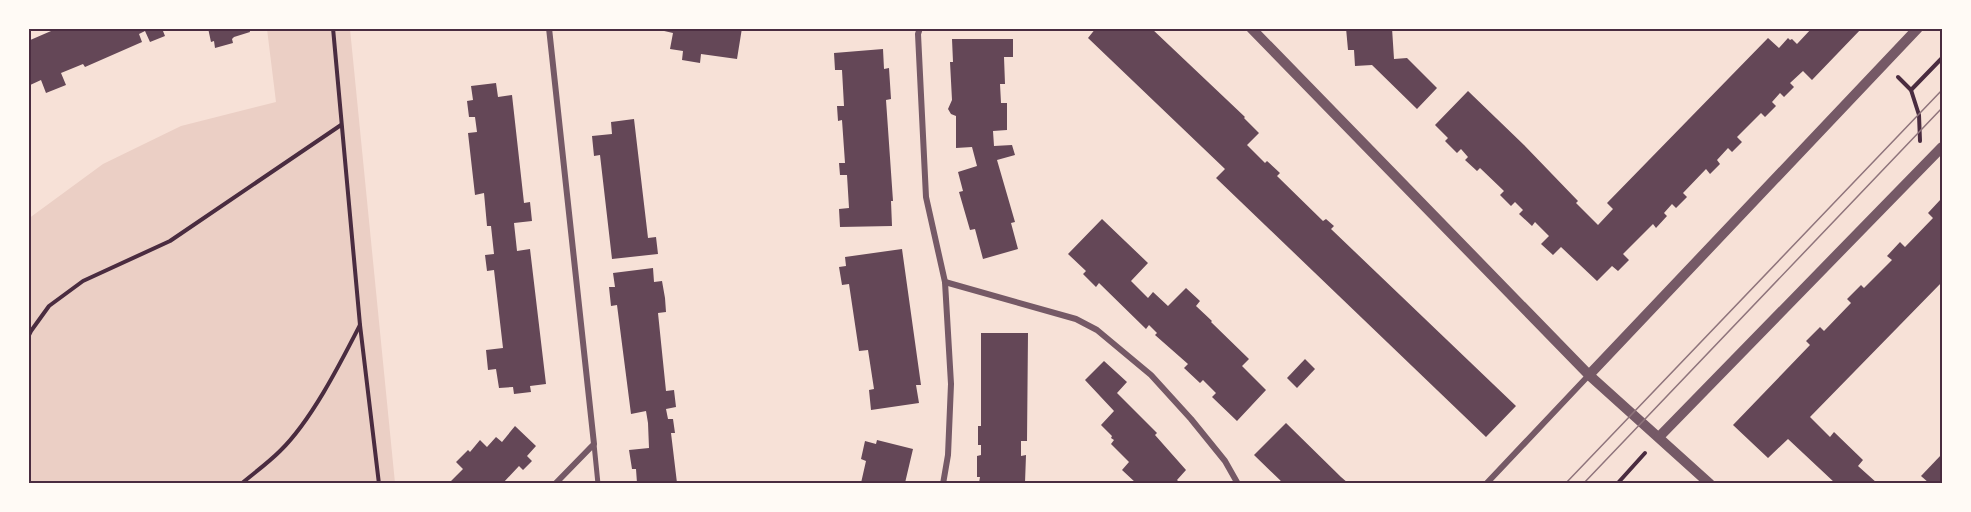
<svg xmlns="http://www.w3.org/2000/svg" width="1971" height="512" font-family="Roboto,sans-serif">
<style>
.green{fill:#ebcfc5}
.building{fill:#644757}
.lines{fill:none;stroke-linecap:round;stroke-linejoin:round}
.path{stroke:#4a2c40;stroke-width:4}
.pedestrian{stroke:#755966;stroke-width:5}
.minor{stroke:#755966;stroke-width:6}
.tertiary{stroke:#755966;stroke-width:10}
.tram{stroke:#8f747c;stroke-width:1.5}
.neatline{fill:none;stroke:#4a2c40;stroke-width:2}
</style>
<rect width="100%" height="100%" fill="#f7e1d7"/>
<polygon class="green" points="267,29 350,29 395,483 29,483 28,219 103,164 181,126 276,102"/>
<g class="building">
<polygon points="58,28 169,28 163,31 165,36 150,42 145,31 139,34 142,42 85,67 83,64 61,73 66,85 46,93 41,80 28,86 28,58 31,57 28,51 28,41"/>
<polygon points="208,28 249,28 250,32 234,37 232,39 233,43 215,48 214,41 211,42"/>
<polygon points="651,28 742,28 737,59 701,54 700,63 682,60 683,51 670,49 673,33"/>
<polygon points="1096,28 1151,28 1245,117 1244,118 1259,133 1247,145 1265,163 1267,161 1280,173 1277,176 1323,221 1326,219 1334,226 1331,229 1516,406 1486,437 1216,178 1225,169 1088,38"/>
<polygon points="1346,28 1392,28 1394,59 1407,58 1437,88 1417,109 1372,65 1355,66 1354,50 1348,50"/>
<polygon points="1812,28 1862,28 1812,80 1803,71 1790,83 1794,87 1784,97 1780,93 1772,102 1776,106 1765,117 1761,113 1737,137 1742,142 1732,152 1728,148 1717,160 1720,164 1710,174 1706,169 1683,193 1687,197 1676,208 1672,204 1664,213 1667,216 1656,228 1653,224 1623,254 1629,260 1618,271 1612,266 1597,281 1561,247 1553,255 1541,244 1549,236 1535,222 1532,226 1519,214 1523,210 1515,202 1511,206 1500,195 1504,191 1480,168 1477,171 1465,160 1468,157 1461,149 1457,153 1445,141 1448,138 1435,125 1468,91 1524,145 1578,201 1576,203 1598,225 1613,209 1607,203 1768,38 1779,48 1788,38 1790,40 1792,39 1797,44"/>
<polygon points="952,39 1013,39 1013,57 1004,57 1005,84 1000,84 1001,103 1007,103 1007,130 993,131 994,146 1012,145 1015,155 997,160 1015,222 1011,223 1018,249 983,259 975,229 970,230 959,192 963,191 958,172 977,166 972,147 956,148 956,116 951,114 948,109 952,100 950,62 953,62"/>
<polygon points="883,49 884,69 889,68 891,99 886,100 893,201 891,201 892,226 840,227 839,209 849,208 847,175 840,175 839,163 845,163 842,120 838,121 837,106 844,106 842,70 835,70 834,53"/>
<polygon points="496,83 498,97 512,95 524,203 530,202 532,221 514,223 517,251 530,249 546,384 530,386 531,392 514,394 513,387 499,388 496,369 488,370 486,350 503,348 494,270 487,271 485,255 494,254 491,226 487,226 484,193 475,195 468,133 477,132 475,117 469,117 467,101 473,100 471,86"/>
<polygon points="634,119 648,238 656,237 658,254 612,259 600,155 594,156 592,136 612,134 611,122"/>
<polygon points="1941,199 1942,282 1810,417 1830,437 1834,432 1863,460 1858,466 1877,483 1835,483 1788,439 1768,458 1733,425 1810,345 1806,341 1820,327 1824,331 1851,303 1847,299 1861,285 1864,288 1892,260 1887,256 1900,242 1905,247 1933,218 1928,213"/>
<polygon points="1102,219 1148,263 1131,281 1148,298 1153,292 1168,306 1186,288 1200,301 1196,306 1212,321 1211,322 1249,359 1242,366 1266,390 1237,421 1212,397 1216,393 1203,380 1200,383 1184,368 1188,364 1155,335 1157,333 1149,325 1146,329 1099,283 1096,287 1083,274 1086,271 1068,254"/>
<polygon points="902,249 921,385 916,385 919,403 871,410 869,390 874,389 868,350 859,351 849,284 842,285 839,267 846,266 845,257"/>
<polygon points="653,268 654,282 662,281 665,298 666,312 658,313 666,391 674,390 676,407 666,409 668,419 673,419 675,433 671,433 677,483 637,483 636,469 632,469 629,450 649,448 648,423 646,411 631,414 617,305 611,306 609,287 615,287 613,273"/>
<polygon points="981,333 1028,333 1027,441 1021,441 1021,456 1026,455 1025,483 979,483 980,477 977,477 977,456 981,455 981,445 978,445 978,426 981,426"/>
<polygon points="1305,359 1315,369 1297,388 1287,378"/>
<polygon points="1104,361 1127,382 1117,393 1157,433 1155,435 1186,470 1177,480 1180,483 1136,483 1122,470 1129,462 1111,444 1114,440 1111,438 1112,436 1101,425 1114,411 1085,380"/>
<polygon points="1286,423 1341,477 1348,483 1283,483 1254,455"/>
<polygon points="515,426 536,446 527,456 532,461 523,470 519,466 503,483 449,483 463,469 456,462 468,450 470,452 480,440 487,447 496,437 502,442"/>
<polygon points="877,440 913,449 905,483 861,483 866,461 861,459 865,441 876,444"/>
<polygon points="1942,454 1942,483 1929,483 1921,476"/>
</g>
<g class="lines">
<g class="path">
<polyline points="333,28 360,325 379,484"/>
<polyline points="1898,77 1911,90 1919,115 1920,141"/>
<polyline points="1911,90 1942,58"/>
<polyline points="28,337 31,331 49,306 83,281 170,241 341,125"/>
<path d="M241,484C254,473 268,463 280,451C311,421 340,364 360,325"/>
<polyline points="1617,484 1645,453"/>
</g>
<polyline class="pedestrian" points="594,444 598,484"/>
<g class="minor">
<polyline points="549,28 594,444 555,484"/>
<polyline points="920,28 918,34 926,197 945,282 951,384 948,455 943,484"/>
<polyline points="945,282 1076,319 1097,330 1151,375 1191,419 1225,461 1238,484"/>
<polyline points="1486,484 1589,375"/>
</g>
<g class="tertiary">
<polyline points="1251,28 1589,375 1710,484"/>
<polyline points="1589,375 1918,28"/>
<polyline points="1659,437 1942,147"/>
</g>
<g class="tram">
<polyline points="1565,484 1942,90"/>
<polyline points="1583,484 1942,108"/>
</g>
</g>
<rect width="1971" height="512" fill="none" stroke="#fffaf5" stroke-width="60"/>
<rect x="30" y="30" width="1911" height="452" class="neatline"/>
</svg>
